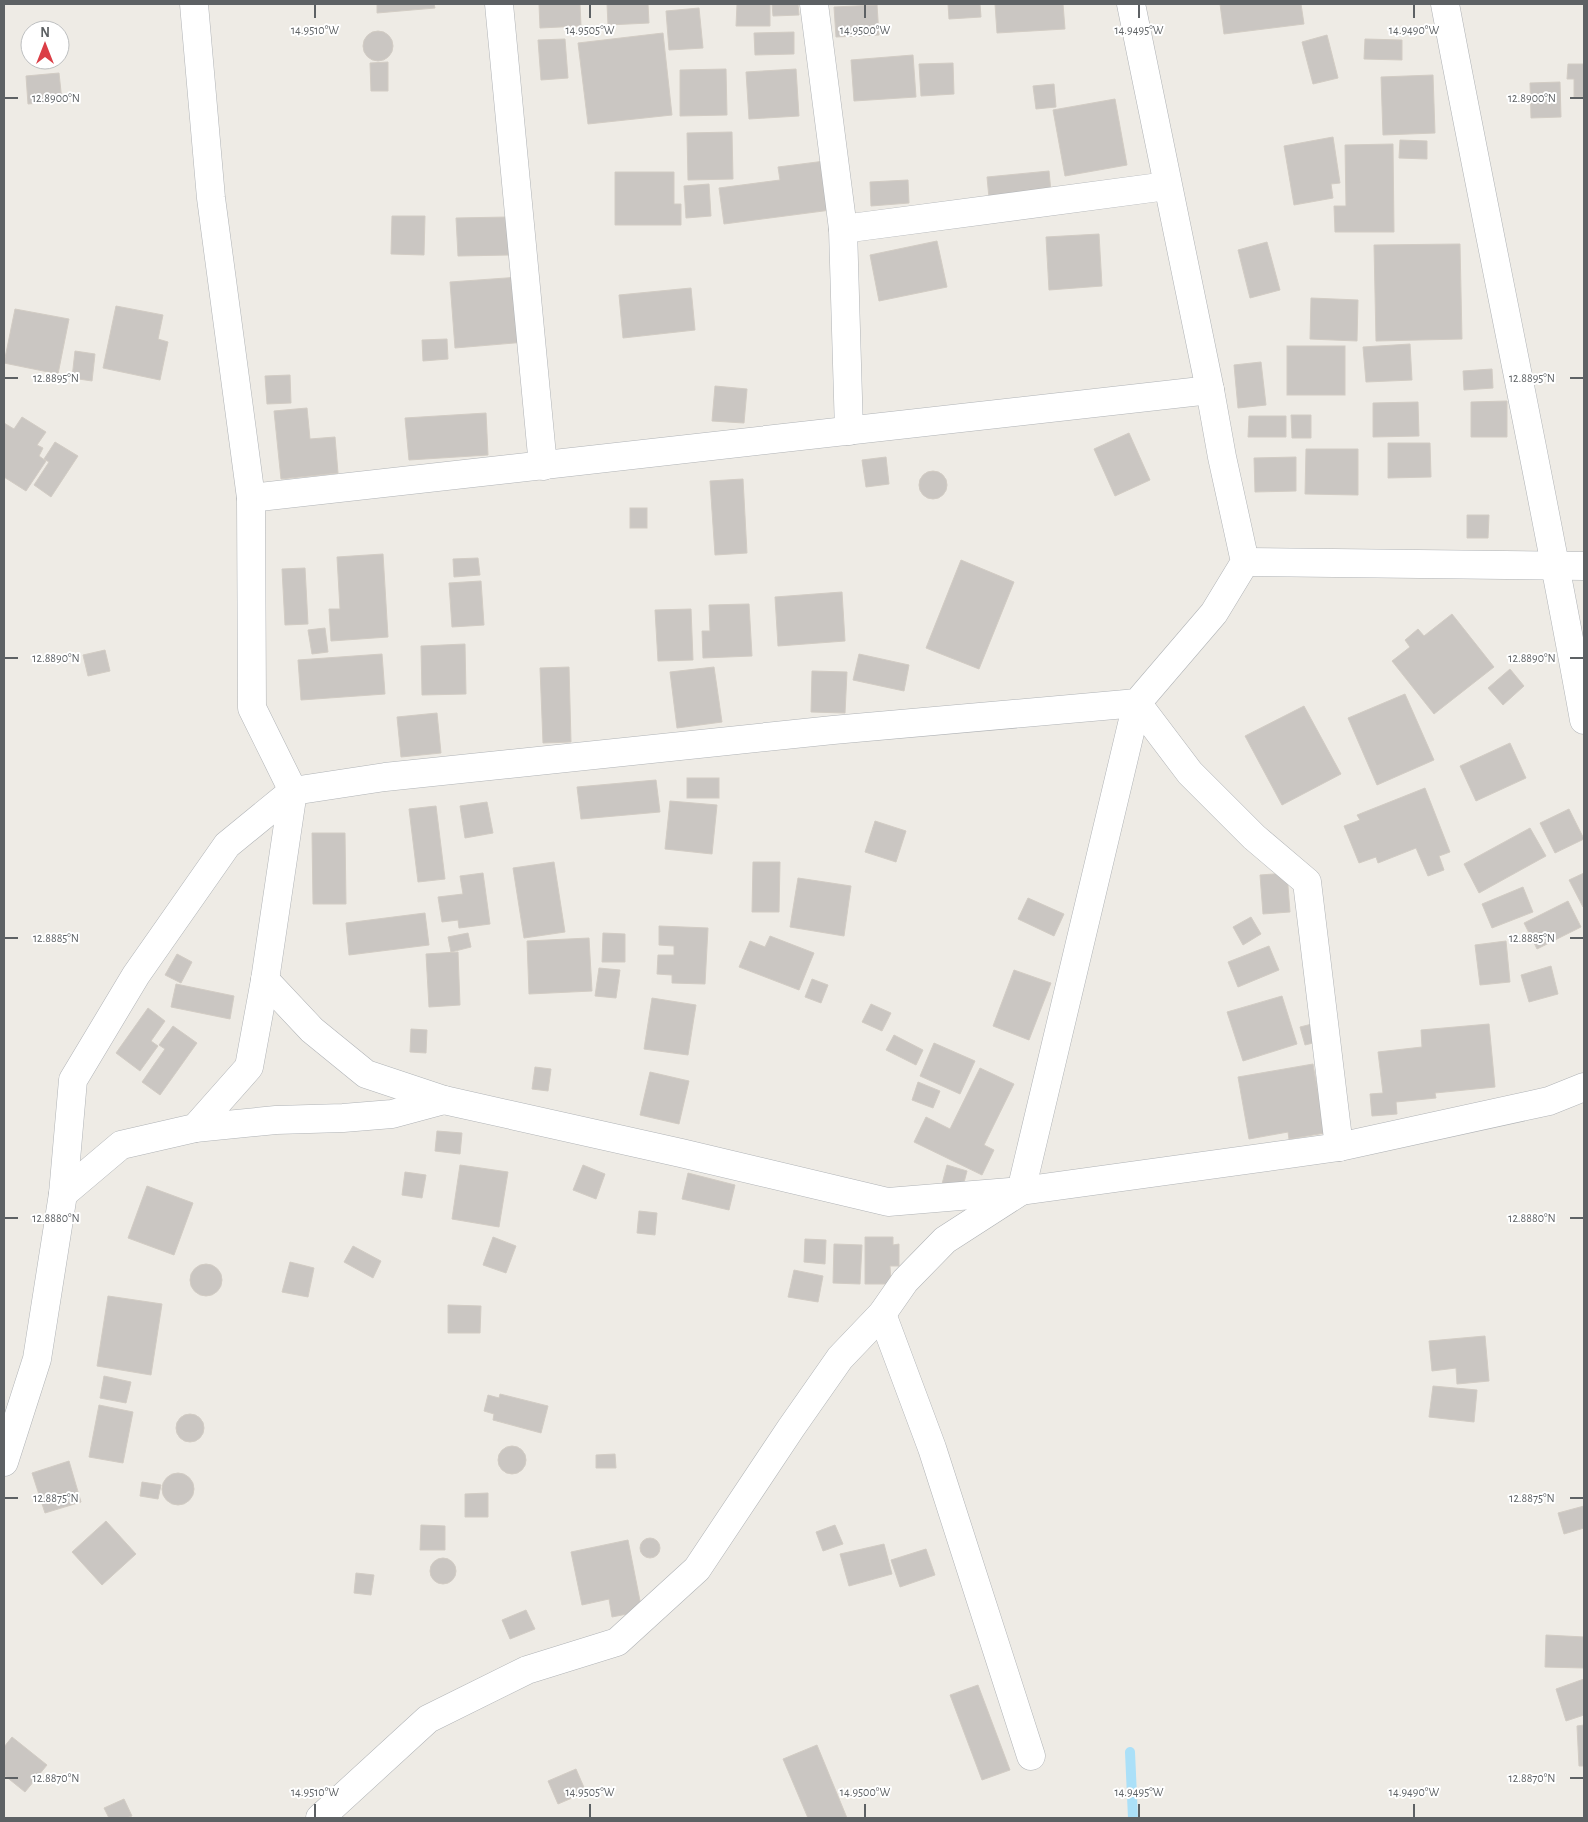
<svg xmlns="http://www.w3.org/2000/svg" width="1588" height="1822" font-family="'Alegreya Sans',sans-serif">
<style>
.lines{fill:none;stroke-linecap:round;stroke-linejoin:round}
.stream{stroke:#abe0f8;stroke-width:10}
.building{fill:#cac6c2;stroke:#d2ccc4}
.minor-casing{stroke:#b0b3b6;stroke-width:29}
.minor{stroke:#fff;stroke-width:28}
.ticks{fill:none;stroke:#5d6164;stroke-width:2}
.ticks-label{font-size:12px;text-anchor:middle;fill:#5d6164;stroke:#fff;stroke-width:4;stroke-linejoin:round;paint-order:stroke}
</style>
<rect width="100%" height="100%" fill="#eeebe5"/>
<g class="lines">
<polyline class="stream" points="1130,1752 1133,1818"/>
</g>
<g class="building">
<polygon points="377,4 434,4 435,8 377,13"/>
<polygon points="539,4 580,4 581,26 540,28"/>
<polygon points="607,4 648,4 649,23 608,25"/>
<polygon points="737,4 770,4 770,26 736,26"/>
<polygon points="772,4 798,4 799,15 773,16"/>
<polygon points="948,4 980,4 981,17 949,19"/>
<polygon points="995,4 1063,4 1065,29 997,33"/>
<polygon points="1220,4 1301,4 1304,24 1224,34"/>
<polygon points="877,5 879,35 836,37 834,7"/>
<polygon points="699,8 703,48 669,50 666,11"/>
<circle cx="378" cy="46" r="15"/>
<polygon points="794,32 794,54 755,55 754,33"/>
<polygon points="663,33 672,115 588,124 578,43"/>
<polygon points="1327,35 1338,78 1313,84 1302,42"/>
<polygon points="565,39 568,78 541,80 538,40"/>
<polygon points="1365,39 1402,40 1402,60 1364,59"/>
<polygon points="913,55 916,97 854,101 851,60"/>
<polygon points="388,62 388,91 371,91 370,63"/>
<polygon points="953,63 954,94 921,96 919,64"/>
<polygon points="1568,64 1584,64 1584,97 1574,97 1574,79 1567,79"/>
<polygon points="726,69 727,115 680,116 680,70"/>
<polygon points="796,69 799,116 749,119 746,72"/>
<polygon points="59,73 62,101 28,104 26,76"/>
<polygon points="1433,75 1435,133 1383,135 1381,77"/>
<polygon points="1560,82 1561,117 1531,118 1530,83"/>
<polygon points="1054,84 1056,107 1036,109 1033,86"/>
<polygon points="1115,99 1127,165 1065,176 1053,110"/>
<polygon points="732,132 733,179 688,180 687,133"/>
<polygon points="1333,137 1340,183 1331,184 1333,198 1294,205 1284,146"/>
<polygon points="1400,140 1427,141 1427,159 1399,158"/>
<polygon points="1393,144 1394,232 1335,232 1334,206 1346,206 1345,145"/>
<polygon points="825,161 831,210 724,224 719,188 780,180 778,167"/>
<polygon points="1049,171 1051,192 989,198 987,177"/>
<polygon points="615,172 674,172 674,204 681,204 681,225 615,225"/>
<polygon points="908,180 909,203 871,206 870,182"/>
<polygon points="709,184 711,216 686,218 684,186"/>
<polygon points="392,216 425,216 424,255 391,254"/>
<polygon points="508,217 509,255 458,256 456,218"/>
<polygon points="1099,234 1102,286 1049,290 1046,237"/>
<polygon points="937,241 947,287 879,301 870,255"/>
<polygon points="1267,242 1280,290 1250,298 1238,250"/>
<polygon points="1460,244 1462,339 1376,341 1374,245"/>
<polygon points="520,277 526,342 455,348 450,282"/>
<polygon points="691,288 695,330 623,338 619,295"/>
<polygon points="1311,298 1358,300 1357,341 1310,339"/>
<polygon points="116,306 163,315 158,339 168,342 160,380 103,368"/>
<polygon points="15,309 69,319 58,374 4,363"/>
<polygon points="447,339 448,359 423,361 422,340"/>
<polygon points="1410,344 1412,380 1366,382 1363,347"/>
<rect x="1287" y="346" width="58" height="49"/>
<polygon points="75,351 95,354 92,381 72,378"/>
<polygon points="1261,362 1266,405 1238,408 1234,365"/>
<polygon points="1492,369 1493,388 1464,390 1463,371"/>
<polygon points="290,375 291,403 267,404 265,376"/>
<polygon points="715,386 747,389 744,423 712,421"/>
<polygon points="1507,401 1507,437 1471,437 1471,402"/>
<polygon points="1418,402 1419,436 1373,437 1373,403"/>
<polygon points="307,408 310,439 335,437 338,473 281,479 274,411"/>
<polygon points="486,413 488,455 409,460 405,418"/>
<polygon points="1291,415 1311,415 1311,438 1292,438"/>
<polygon points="1249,416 1286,416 1286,437 1248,437"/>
<polygon points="22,417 46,432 37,445 43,448 39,456 46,461 26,491 4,477 4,423 14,429"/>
<polygon points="1129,433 1150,480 1115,496 1094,449"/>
<polygon points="55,442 78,456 51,497 34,485 49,462 44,459"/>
<polygon points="1388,443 1430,443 1431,477 1388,478"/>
<polygon points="1306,449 1358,449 1358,495 1305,494"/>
<polygon points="886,457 889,484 866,487 862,460"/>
<polygon points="1296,457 1296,491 1255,492 1254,458"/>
<circle cx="933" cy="485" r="14"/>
<polygon points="743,479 747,553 715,555 710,481"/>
<rect x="630" y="508" width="17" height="20"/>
<polygon points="1467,515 1489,515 1488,538 1467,538"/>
<polygon points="383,554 388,637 331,641 329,609 340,609 337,557"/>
<polygon points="478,558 480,575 454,577 453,559"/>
<polygon points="961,560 1014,582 979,669 926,648"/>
<polygon points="305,568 308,624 285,625 282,569"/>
<polygon points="481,581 484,625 452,627 449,583"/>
<polygon points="842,592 845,641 778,646 775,597"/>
<polygon points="749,604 752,656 703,658 702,631 710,631 709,605"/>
<polygon points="691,609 693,660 658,661 655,610"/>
<polygon points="1452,614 1494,667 1434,714 1392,661 1410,647 1405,640 1418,629 1424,636"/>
<polygon points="325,628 328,652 312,654 308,630"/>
<polygon points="465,644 466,694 422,695 421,646"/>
<polygon points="105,650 110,671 88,676 83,655"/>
<polygon points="382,654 385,694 301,700 298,660"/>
<polygon points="859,654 909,665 904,691 853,680"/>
<polygon points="569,667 571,742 543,743 540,668"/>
<polygon points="714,667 722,722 677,728 670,672"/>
<polygon points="1510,669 1524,686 1503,705 1488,688"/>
<polygon points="812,671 847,672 845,713 811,712"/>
<polygon points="1405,694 1434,760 1377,785 1348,718"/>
<polygon points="1304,706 1341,774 1282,805 1245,736"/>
<polygon points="437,713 441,753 401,757 397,717"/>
<polygon points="1510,743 1526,778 1476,801 1460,766"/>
<rect x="687" y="778" width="32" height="20"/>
<polygon points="656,780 660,812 581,819 577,787"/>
<polygon points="1425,788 1450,852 1439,856 1444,870 1428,876 1416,848 1378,863 1376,857 1359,863 1344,826 1360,820 1357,815"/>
<polygon points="670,801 717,805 712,854 665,849"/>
<polygon points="487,802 493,833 465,838 460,806"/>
<polygon points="436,806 445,879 418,882 409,809"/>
<polygon points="1569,809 1584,839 1555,853 1540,823"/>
<polygon points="875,821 906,831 896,862 865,852"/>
<polygon points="1530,828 1546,856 1479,893 1464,864"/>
<polygon points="312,833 345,833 346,904 313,904"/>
<polygon points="554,862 565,932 524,938 513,868"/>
<polygon points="753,862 780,862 779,912 752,912"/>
<polygon points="483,873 490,924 459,928 458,920 442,922 438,897 463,894 460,876"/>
<polygon points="1287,873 1290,912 1263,914 1260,875"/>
<polygon points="1584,873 1584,906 1583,907 1569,880"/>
<polygon points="798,878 851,886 844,936 790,927"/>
<polygon points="1523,887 1533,912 1492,928 1482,904"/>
<polygon points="1028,898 1064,914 1054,936 1018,919"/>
<polygon points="1568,901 1581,927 1537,949 1524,923"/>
<polygon points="425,913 429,945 349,955 346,923"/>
<polygon points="1251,917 1261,934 1243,945 1233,927"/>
<polygon points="659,926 708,928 705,984 672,983 672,975 657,974 658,955 674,955 674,946 659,945"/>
<polygon points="468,933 471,947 451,952 448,937"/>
<polygon points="603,933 625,934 625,962 602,962"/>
<polygon points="770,936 814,953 799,990 739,967 750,941 765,947"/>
<polygon points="589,938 592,991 529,994 527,941"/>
<polygon points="1506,941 1510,982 1480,985 1475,945"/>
<polygon points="1269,946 1279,970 1238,987 1228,962"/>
<polygon points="458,952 460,1005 429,1007 426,954"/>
<polygon points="177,954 192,962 181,983 165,975"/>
<polygon points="1551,966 1558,994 1529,1002 1521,975"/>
<polygon points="599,968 620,970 616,998 595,996"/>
<polygon points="1014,970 1051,983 1029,1040 993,1026"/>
<polygon points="812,979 828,985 821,1003 805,997"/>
<polygon points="176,984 234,996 230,1019 171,1007"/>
<polygon points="1282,996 1297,1044 1243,1061 1227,1012"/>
<polygon points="652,998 696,1005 688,1055 644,1049"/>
<polygon points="871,1004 891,1013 882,1031 862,1022"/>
<polygon points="148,1008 165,1021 151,1041 158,1046 140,1071 116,1053"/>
<polygon points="1320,1022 1325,1040 1305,1045 1300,1027"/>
<polygon points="1489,1024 1495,1087 1435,1093 1436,1098 1396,1102 1397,1114 1372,1116 1370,1094 1383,1093 1378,1052 1422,1047 1421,1030"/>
<polygon points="173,1026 197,1043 160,1095 142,1082 165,1049 159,1045"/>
<polygon points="411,1029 427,1030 426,1053 410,1052"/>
<polygon points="894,1035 923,1050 916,1065 886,1050"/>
<polygon points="934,1043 975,1061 960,1094 920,1076"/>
<polygon points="1313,1064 1325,1133 1289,1139 1288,1132 1249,1139 1238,1077"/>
<polygon points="535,1067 551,1069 548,1091 532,1089"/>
<polygon points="980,1068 1014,1084 984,1145 994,1150 982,1175 914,1142 926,1117 950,1129"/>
<polygon points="650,1072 689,1081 679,1124 640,1115"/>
<polygon points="918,1082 940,1091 933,1108 912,1100"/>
<polygon points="437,1131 462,1133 460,1154 435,1151"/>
<polygon points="460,1165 508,1172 499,1227 452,1219"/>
<polygon points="583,1165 605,1174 596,1199 573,1190"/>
<polygon points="947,1165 967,1171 962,1190 942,1184"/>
<polygon points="405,1172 426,1175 422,1198 402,1195"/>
<polygon points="688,1173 735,1185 729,1210 682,1199"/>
<polygon points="147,1186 193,1203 174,1255 128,1238"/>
<polygon points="639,1211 657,1213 655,1235 637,1233"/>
<polygon points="493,1237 516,1246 506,1273 483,1265"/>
<polygon points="865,1237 893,1237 893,1245 899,1244 899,1266 890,1266 891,1284 865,1284"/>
<polygon points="805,1239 826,1240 825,1264 804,1262"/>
<polygon points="834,1244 862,1245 860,1284 833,1283"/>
<polygon points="353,1246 381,1261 373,1278 344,1262"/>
<polygon points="290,1262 314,1268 308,1297 282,1292"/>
<circle cx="206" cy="1280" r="16"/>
<polygon points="794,1270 823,1276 818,1302 788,1297"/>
<polygon points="108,1296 162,1304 151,1375 97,1366"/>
<polygon points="448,1305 481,1306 480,1333 448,1333"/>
<polygon points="1485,1336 1489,1381 1457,1384 1456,1368 1432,1371 1429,1341"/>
<polygon points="104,1376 131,1382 126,1403 100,1398"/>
<polygon points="1433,1386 1477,1390 1474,1422 1429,1417"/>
<polygon points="500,1394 548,1406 541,1433 493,1420 494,1414 484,1411 488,1395 499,1398"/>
<polygon points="99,1405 133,1412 123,1463 89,1457"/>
<circle cx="190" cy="1428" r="14"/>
<circle cx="512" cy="1460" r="14"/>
<polygon points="615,1454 616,1468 596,1468 596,1455"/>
<polygon points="69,1461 81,1502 45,1513 32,1473"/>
<circle cx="178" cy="1489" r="16"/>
<polygon points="142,1482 161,1485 158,1499 140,1496"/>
<polygon points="488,1493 488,1517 465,1517 465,1494"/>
<polygon points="1584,1506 1584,1528 1564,1534 1558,1513"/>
<polygon points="106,1521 136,1554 102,1585 72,1552"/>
<polygon points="421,1525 445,1526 445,1550 420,1550"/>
<polygon points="835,1525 843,1544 823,1551 816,1532"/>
<circle cx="650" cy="1548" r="10"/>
<polygon points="628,1540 642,1611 612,1617 609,1599 582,1605 571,1552"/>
<polygon points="884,1544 892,1574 849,1586 840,1554"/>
<polygon points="926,1549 935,1575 900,1587 891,1560"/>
<circle cx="443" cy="1571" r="13"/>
<polygon points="356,1573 374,1575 371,1595 354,1593"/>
<polygon points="526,1610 535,1629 510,1639 502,1620"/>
<polygon points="1546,1635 1584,1637 1584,1668 1545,1667"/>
<polygon points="1584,1679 1584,1715 1566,1721 1556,1689"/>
<polygon points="978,1685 1010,1770 982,1780 950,1695"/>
<polygon points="1584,1725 1584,1766 1579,1766 1577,1726"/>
<polygon points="12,1737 47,1765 25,1792 4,1775 4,1747"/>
<polygon points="817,1745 847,1818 808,1818 783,1759"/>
<polygon points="576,1769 586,1792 558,1804 548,1781"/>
<polygon points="124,1799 132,1816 126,1818 109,1818 104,1808"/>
</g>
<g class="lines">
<defs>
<g id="minor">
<polyline points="499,4 543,466"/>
<polyline points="814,4 843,229 849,431"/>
<path d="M1445,4C1490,243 1541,481 1584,720"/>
<polyline points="843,229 1167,186"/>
<polyline points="251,498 1210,390"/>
<polyline points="1245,562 1584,566"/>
<polyline points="1137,703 1190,773 1254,837 1307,882 1339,1147"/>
<polyline points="265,980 312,1030 366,1074 444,1100 681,1153 888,1202 1021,1191 1339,1147 1549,1101 1584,1087"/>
<polyline points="195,1128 276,1120 343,1118 392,1114 444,1100"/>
<polyline points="63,1194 73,1080 136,975 227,845 293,791 385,777 833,730 1137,703 1214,613 1245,562 1222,457 1210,390 1131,4"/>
<polyline points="882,1314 932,1448 1031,1756"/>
<polyline points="4,1462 37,1359 63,1194 121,1145 195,1128 249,1067 265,980 293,791 252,708 251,498 211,198 194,4"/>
<polyline points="320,1818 428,1719 527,1670 617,1642 697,1569 791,1428 840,1358 882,1314 905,1281 945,1240 1021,1191 1137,703"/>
</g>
</defs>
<use href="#minor" class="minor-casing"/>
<use href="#minor" class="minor"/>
</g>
<path class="ticks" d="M315,5V18M590,5V18M865,5V18M1139,5V18M1414,5V18M5,98H18M1570,98H1583M5,378H18M1570,378H1583M5,658H18M1570,658H1583M5,938H18M1570,938H1583M5,1218H18M1570,1218H1583M5,1498H18M1570,1498H1583M5,1778H18M1570,1778H1583M315,1804V1817M590,1804V1817M865,1804V1817M1139,1804V1817M1414,1804V1817"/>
<g class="ticks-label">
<text x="315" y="34">14.9510°W</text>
<text x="590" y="34">14.9505°W</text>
<text x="865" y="34">14.9500°W</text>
<text x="1139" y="34">14.9495°W</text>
<text x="1414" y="34">14.9490°W</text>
<text x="56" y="102">12.8900°N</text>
<text x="1532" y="102">12.8900°N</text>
<text x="56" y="382">12.8895°N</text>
<text x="1532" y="382">12.8895°N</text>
<text x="56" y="662">12.8890°N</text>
<text x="1532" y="662">12.8890°N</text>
<text x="56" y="942">12.8885°N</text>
<text x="1532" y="942">12.8885°N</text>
<text x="56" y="1222">12.8880°N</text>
<text x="1532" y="1222">12.8880°N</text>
<text x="56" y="1502">12.8875°N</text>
<text x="1532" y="1502">12.8875°N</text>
<text x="56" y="1782">12.8870°N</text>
<text x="1532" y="1782">12.8870°N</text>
<text x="315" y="1796">14.9510°W</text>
<text x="590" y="1796">14.9505°W</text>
<text x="865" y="1796">14.9500°W</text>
<text x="1139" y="1796">14.9495°W</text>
<text x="1414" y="1796">14.9490°W</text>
</g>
<rect width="1588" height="1822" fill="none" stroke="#5d6164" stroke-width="10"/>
<g transform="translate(45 45)"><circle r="24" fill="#ffffff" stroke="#bec0c1"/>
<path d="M0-4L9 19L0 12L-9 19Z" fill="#db3e46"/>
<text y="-8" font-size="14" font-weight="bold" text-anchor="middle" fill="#5d6164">N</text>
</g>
</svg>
